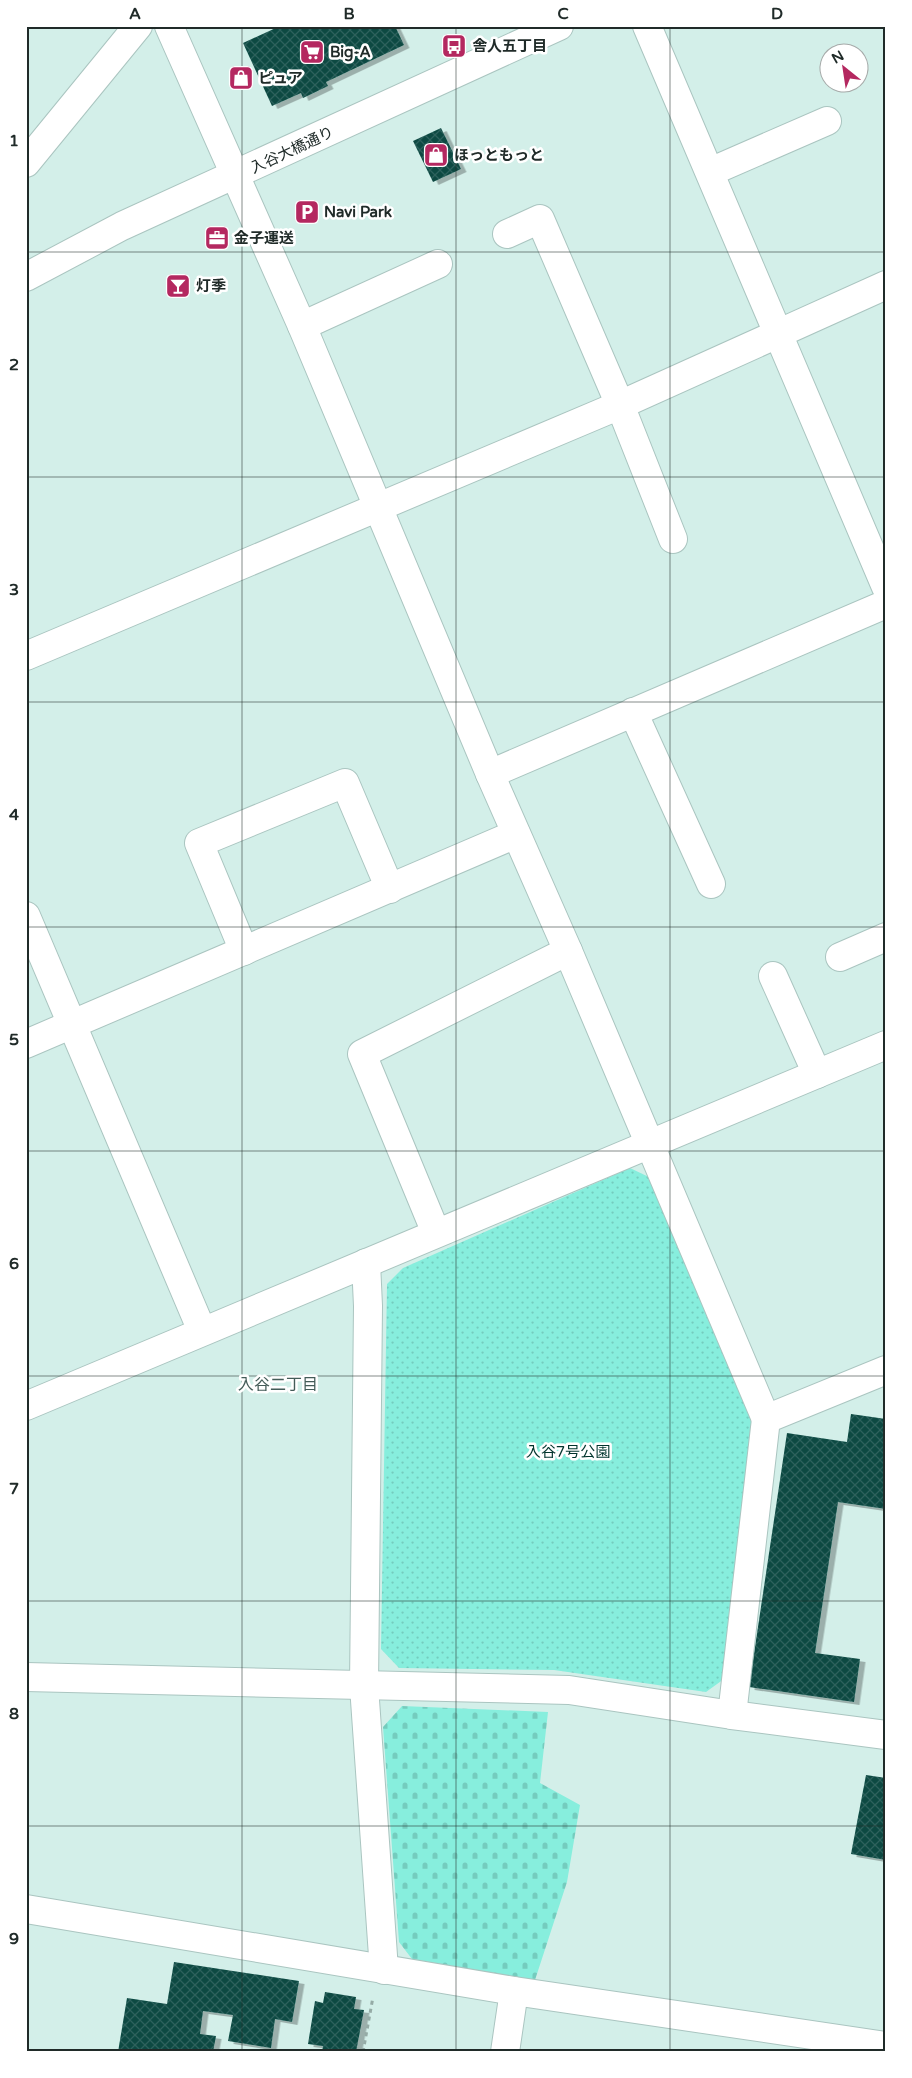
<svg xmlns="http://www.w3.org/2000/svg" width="912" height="2078" font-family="'Varela Round','Noto Sans JP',sans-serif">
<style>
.cemetery{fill:url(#cemetery-stones)}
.park{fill:url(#park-dots)}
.building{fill:url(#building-cross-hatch);filter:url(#shadow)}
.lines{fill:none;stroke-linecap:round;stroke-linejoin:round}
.minor-casing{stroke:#aac5c0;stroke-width:30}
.path{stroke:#95aba6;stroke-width:3;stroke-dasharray:4 4;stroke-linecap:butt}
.minor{stroke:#fff;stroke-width:28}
.grid{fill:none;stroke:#202b29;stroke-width:1;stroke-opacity:0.55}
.labels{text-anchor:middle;stroke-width:5;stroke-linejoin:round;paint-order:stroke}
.poi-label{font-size:15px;font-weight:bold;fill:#202b29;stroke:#fff;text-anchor:start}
.street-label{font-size:15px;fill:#202b29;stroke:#fff}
.park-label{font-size:15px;fill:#00342d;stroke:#fff}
.neighbourhood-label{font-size:16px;fill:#445c58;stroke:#fff}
.neatline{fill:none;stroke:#202b29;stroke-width:2}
.grid-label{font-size:16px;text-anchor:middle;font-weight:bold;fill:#202b29}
</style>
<defs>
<pattern id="cemetery-stones" width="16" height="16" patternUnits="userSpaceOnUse" patternTransform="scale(1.25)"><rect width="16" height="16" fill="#87eedd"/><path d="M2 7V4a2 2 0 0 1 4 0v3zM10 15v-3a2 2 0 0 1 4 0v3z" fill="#74ccbe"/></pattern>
<pattern id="park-dots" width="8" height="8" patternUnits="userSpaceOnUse" patternTransform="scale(1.25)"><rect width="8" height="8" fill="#87eedd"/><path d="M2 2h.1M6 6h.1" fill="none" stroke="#74ccbe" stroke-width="1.8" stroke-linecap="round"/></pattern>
<pattern id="building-cross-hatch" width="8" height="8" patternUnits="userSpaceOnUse" patternTransform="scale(1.25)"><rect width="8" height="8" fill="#0b4a43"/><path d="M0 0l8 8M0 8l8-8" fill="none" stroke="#2e615c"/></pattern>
<filter id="shadow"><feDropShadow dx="5.5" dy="3" stdDeviation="0" flood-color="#0004"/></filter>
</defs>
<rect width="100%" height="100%" fill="#d3efe9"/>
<polygon class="cemetery" points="402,1706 548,1712 540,1783 580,1805 567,1882 535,1980 412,1959 399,1942 383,1727"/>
<polygon class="park" points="630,1168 653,1179 757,1424 724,1679 706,1692 554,1670 399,1668 381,1649 387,1284 403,1268"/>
<g class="building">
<polygon points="280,26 395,26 404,45 326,82 328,86 303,98 301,93 272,106 243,43"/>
<polygon points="441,128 461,169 433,182 413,141"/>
<polygon points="851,1414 886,1419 886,1509 838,1502 815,1653 860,1659 854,1702 749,1687 787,1433 847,1442"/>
<polygon points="866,1775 886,1778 886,1860 851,1854"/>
<polygon points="174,1962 299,1981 292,2022 275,2019 271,2048 228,2041 233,2015 203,2011 200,2034 216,2036 213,2052 118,2052 127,1998 167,2004"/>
<polygon points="325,1992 356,1997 354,2009 364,2010 356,2052 343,2050 343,2052 322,2052 323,2046 308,2044 315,2001 323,2003"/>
</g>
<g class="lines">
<defs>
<g id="minor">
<polyline points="169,26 302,326 490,774 568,951 766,1419"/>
<polyline points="647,26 886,587"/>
<polyline points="26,163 138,26"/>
<polyline points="710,172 827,121"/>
<polyline points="507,234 540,219 620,405 673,539"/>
<polyline points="26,277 122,226 559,26"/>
<polyline points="302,326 438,264"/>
<polyline points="26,656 620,405 886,285"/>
<polyline points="633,712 711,884"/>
<polyline points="490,774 886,604"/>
<polyline points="26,916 202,1331"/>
<polyline points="244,951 199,843 345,783 390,889"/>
<polyline points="840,957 886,937"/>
<polyline points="773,976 817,1074"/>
<polyline points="26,1044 516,834"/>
<polyline points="436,1233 362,1054 568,951"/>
<polyline points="366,1263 368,1306 364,1686 384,1970"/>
<polyline points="26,1406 886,1045"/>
<polyline points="26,1677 569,1690 732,1715 886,1735"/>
<polyline points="732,1715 766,1419 886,1370"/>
<polyline points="26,1909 514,1991 886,2046"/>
<polyline points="505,2052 514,1991"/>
</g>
</defs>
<use href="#minor" class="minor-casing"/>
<polyline class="path" points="363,2052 373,1997"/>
<use href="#minor" class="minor"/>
</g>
<path class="grid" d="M242,26V2052M456,26V2052M670,26V2052M26,252H886M26,477H886M26,702H886M26,927H886M26,1151H886M26,1376H886M26,1601H886M26,1826H886"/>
<defs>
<symbol id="bus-square" viewBox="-11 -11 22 22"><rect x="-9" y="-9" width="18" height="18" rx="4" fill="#b42860" stroke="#fff"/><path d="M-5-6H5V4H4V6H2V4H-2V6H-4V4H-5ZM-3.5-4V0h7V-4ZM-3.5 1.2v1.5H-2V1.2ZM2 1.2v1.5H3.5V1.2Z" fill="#fff"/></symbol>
<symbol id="supermarket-square" viewBox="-11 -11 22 22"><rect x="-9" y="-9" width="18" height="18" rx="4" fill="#b42860" stroke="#fff"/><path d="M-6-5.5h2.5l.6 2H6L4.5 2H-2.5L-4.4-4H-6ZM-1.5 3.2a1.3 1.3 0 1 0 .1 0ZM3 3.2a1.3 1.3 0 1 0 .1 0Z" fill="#fff"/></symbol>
<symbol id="shop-square" viewBox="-11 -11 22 22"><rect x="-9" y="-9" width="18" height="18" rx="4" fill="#b42860" stroke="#fff"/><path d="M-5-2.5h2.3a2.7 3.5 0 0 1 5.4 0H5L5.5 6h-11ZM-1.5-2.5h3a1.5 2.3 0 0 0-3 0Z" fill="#fff"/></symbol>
<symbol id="parking-square" viewBox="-11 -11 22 22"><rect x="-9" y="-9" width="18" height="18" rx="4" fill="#b42860" stroke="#fff"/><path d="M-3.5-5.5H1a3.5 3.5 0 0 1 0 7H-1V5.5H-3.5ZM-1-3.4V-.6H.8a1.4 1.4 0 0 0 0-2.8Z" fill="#fff"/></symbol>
<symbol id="office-square" viewBox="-11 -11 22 22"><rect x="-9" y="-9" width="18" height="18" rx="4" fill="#b42860" stroke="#fff"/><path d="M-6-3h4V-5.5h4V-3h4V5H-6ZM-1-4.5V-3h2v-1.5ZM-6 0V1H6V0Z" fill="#fff"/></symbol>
<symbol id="bar-square" viewBox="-11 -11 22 22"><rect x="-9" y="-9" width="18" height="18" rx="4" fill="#b42860" stroke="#fff"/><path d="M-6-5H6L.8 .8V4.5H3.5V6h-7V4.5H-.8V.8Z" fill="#fff"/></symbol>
</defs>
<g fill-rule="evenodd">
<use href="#bus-square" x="440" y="32" width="28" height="28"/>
<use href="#supermarket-square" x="298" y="38" width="28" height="28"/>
<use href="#shop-square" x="227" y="64" width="28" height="28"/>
<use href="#shop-square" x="422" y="141" width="28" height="28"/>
<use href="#parking-square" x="293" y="198" width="28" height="28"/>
<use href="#office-square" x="203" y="224" width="28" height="28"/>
<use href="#bar-square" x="164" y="272" width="28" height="28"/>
</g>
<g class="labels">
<g class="poi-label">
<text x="472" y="51">舎人五丁目</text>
<text x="330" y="57">Big-A</text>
<text x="258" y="83">ピュア</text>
<text x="454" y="160">ほっともっと</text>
<text x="324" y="217">Navi Park</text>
<text x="234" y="243">金子運送</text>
<text x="196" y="291">灯季</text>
</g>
<g class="street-label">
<text transform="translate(292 150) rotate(-25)" y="5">入谷大橋通り</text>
</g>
<g class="park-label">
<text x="568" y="1457">入谷7号公園</text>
</g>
<g class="neighbourhood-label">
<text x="278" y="1390">入谷二丁目</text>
</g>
</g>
<rect width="912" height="2078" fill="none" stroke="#ffffff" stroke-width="55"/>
<g transform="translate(844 68) rotate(330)"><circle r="24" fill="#ffffff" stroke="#a6aaa9"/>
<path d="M0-4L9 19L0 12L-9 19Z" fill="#b42860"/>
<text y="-8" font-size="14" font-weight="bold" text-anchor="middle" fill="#202b29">N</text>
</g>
<rect x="28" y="28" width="856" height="2022" class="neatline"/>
<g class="grid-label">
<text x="135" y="19">A</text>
<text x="349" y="19">B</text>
<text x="563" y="19">C</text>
<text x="777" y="19">D</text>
<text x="14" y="146">1</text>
<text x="14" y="370">2</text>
<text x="14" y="595">3</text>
<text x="14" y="820">4</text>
<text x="14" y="1045">5</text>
<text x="14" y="1269">6</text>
<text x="14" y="1494">7</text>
<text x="14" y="1719">8</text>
<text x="14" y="1944">9</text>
</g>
</svg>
